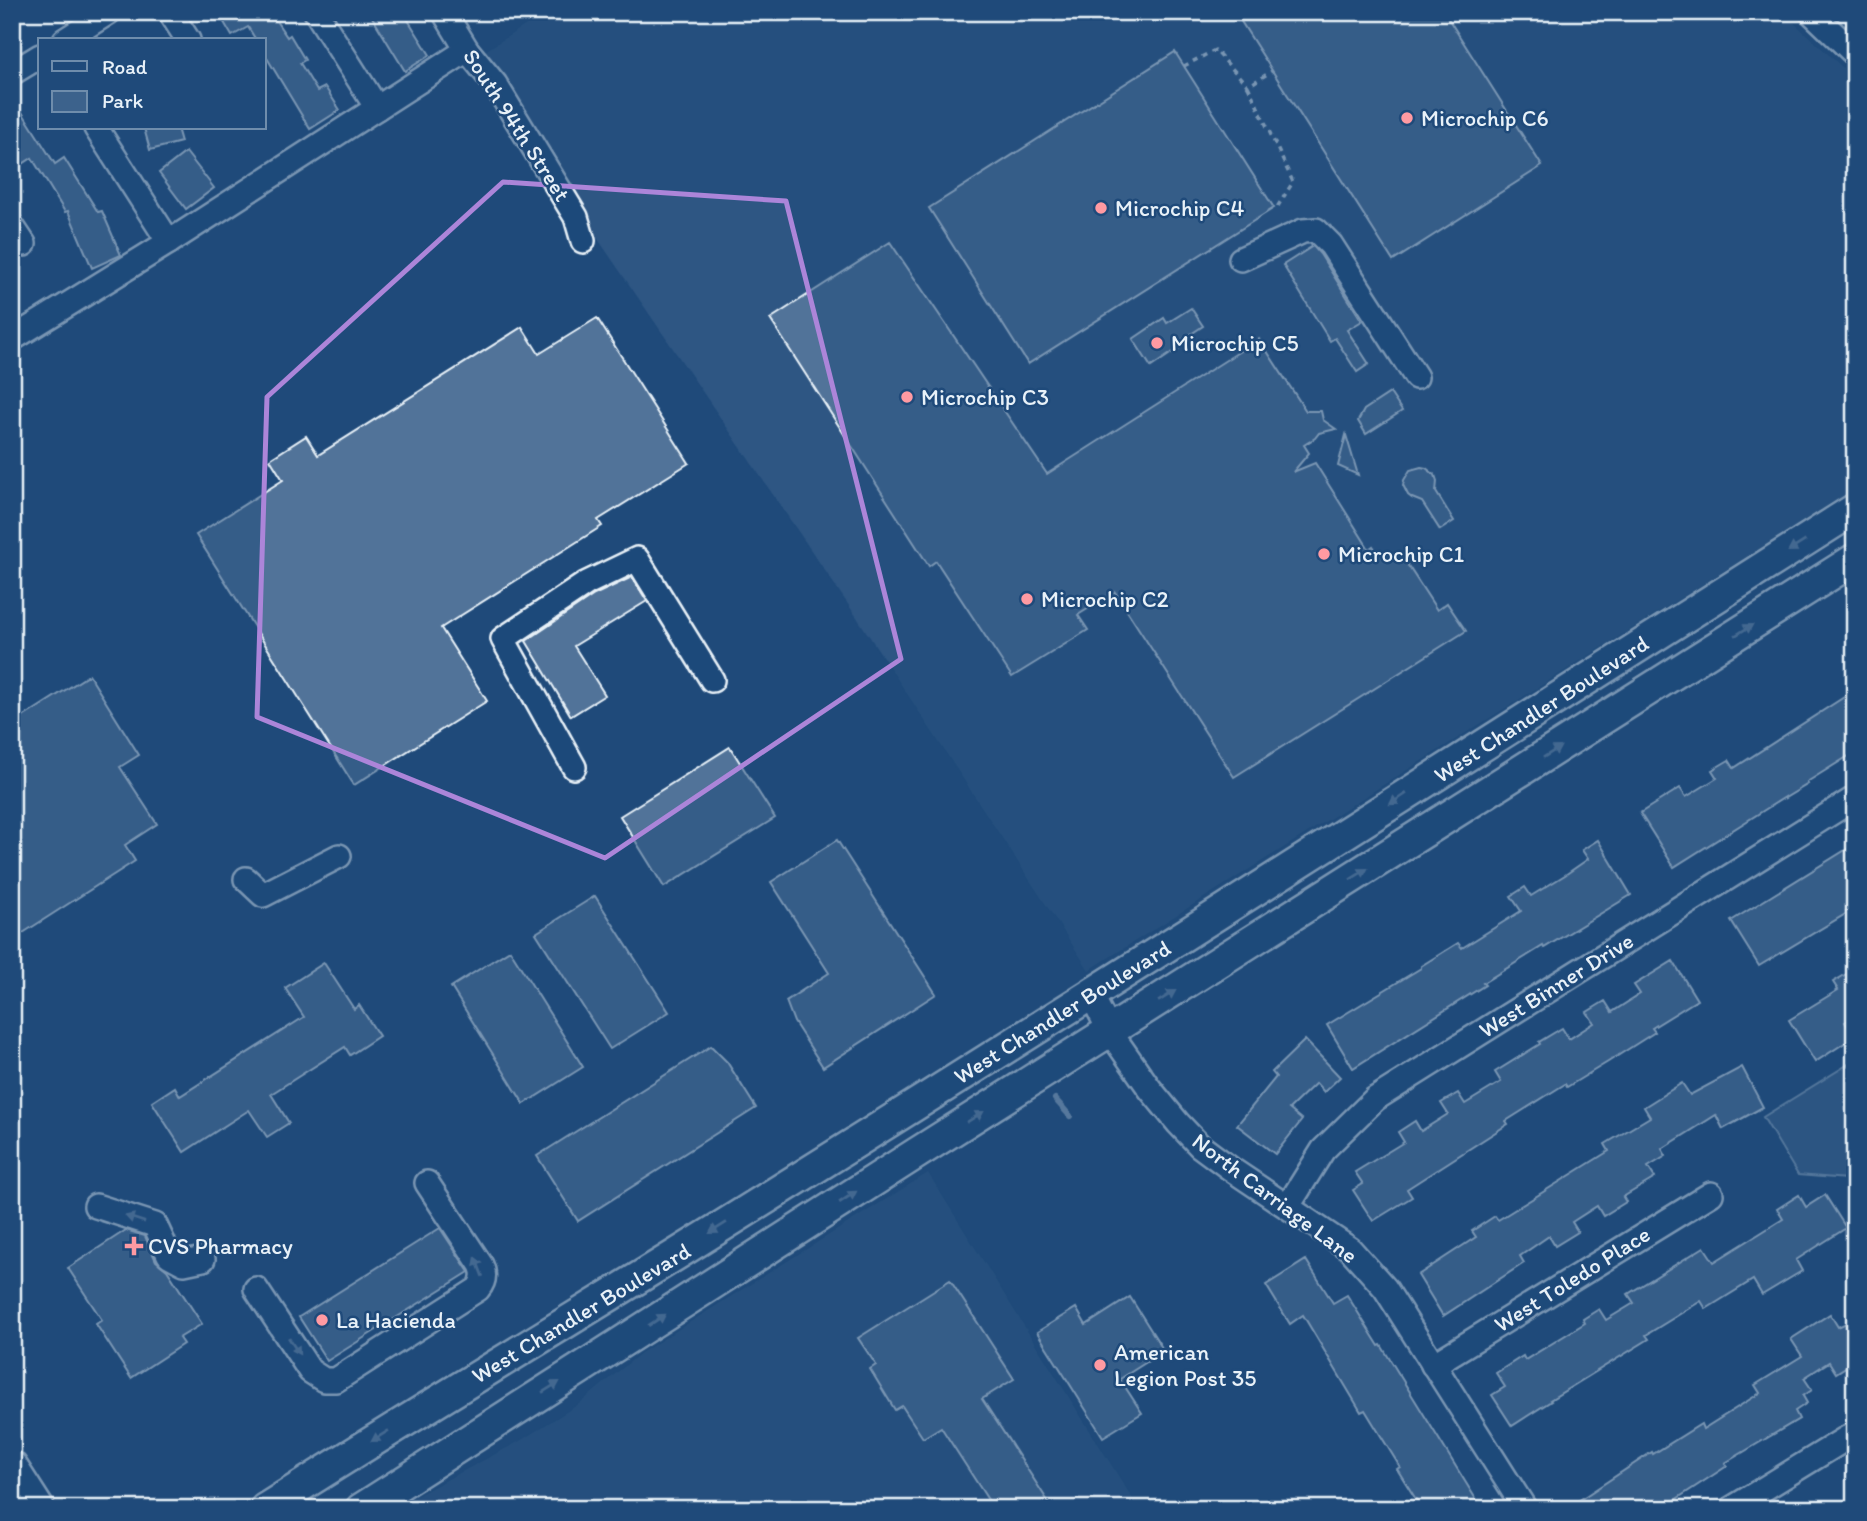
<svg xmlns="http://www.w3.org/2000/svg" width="1867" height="1521" font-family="Itim,sans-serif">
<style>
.built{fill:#2e5683}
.green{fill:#3c628c;stroke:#92aac2;stroke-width:2}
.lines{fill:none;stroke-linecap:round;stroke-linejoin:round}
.stream{stroke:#9ab0c7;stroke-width:6}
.building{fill:#517399;stroke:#e8f1f8;stroke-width:2}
.minor-casing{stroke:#e8f1f8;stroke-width:28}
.major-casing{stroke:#e8f1f8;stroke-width:35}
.path{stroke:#e8f1f8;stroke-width:3.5;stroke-dasharray:5 5;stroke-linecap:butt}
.minor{stroke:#1f4a7a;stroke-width:23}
.major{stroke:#1f4a7a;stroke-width:30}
.oneway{fill:#6f8dac}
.marked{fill:none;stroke:#ac85d9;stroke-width:5;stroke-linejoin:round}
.poi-dot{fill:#ff9aa2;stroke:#1f4a7a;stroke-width:2.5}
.labels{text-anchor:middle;stroke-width:5;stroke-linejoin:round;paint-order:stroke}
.poi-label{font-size:23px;fill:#e8f1f8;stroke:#1f4a7a;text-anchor:start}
.street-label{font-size:23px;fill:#e8f1f8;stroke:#1f4a7a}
</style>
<rect width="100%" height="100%" fill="#1f4a7a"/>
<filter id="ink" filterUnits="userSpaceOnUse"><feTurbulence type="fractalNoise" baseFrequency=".0143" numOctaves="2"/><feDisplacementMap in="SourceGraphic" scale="14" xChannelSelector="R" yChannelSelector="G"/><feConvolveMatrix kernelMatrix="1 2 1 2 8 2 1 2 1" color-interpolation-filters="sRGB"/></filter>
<g filter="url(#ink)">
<g class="built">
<polygon points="547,12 1782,12 1855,79 1855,488 1089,970 856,616 474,58"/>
<polygon points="928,1173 1139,1509 392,1509 520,1441 579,1404 641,1353"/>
</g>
<polygon class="green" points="1852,1062 1855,1067 1855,1191 1847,1179 1798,1175 1763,1117"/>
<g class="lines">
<polyline class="stream" points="1055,1099 1070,1116"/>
</g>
<g class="building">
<polygon points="218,12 270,12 287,37 290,35 305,60 300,63 317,91 325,87 340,110 310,129 264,53 264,40 256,40 248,27 232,36"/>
<polygon points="369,12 403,12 430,55 405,71"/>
<polygon points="1235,12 1444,12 1542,166 1393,261"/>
<polygon points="1175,52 1274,208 1028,364 929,208"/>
<polygon points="22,112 55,164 64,158 98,212 102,211 121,255 92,268 68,211 65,212 32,158 21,165 12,150 12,118"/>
<polygon points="144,128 177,128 181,142 150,150"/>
<polygon points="186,152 214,188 186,209 159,173"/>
<polygon points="890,242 1047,474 1259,339 1306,411 1321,411 1323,420 1336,429 1319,433 1315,438 1304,445 1309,453 1293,472 1315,463 1369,549 1373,546 1376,550 1399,561 1403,558 1437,610 1447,603 1466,631 1234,777 1115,592 1078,615 1088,630 1012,677 936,561 929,566 770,319"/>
<polygon points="1313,246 1320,254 1362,321 1347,330 1369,364 1357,372 1335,338 1330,341 1283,265"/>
<polygon points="1191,308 1203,326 1179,342 1182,346 1151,367 1133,339 1164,318 1167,323"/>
<polygon points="597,318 689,463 598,520 602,526 441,628 487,701 354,785 196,535 283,480 270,459 306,436 318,455 522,327 539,354"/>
<polygon points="1390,393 1402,411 1366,434 1358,421 1364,410"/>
<polygon points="1346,435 1358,475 1338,466"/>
<polygon points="1421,467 1426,468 1435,475 1437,481 1436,492 1454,521 1440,530 1422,502 1412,498 1408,495 1403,485 1404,480 1410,470"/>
<polygon points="632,577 647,601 574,646 605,695 571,716 526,641 594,595"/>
<polygon points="89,675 139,755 120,767 157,824 125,845 135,861 12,940 12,724"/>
<polygon points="1855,690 1855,752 1807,782 1808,784 1785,798 1785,797 1674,867 1640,813 1680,788 1686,797 1717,778 1712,770 1729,760 1734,768"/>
<polygon points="730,747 775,818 664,887 620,816"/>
<polygon points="837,840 936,994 823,1067 794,1022 786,1001 829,973 771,882"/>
<polygon points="1598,840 1631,895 1544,948 1543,946 1483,983 1485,985 1353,1068 1327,1025 1421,968 1421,966 1458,943 1462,948 1521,911 1511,896 1525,887 1531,896 1565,875 1588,859 1582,850"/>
<polygon points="1855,844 1855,906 1846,911 1847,913 1759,966 1731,921"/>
<polygon points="595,896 669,1012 610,1049 536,933"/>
<polygon points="510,950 583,1067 524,1104 451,987"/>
<polygon points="1673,961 1697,1000 1652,1028 1655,1032 1608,1062 1567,1087 1565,1084 1506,1121 1508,1124 1407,1189 1412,1197 1373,1221 1353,1190 1363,1184 1355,1172 1404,1142 1398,1132 1415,1121 1421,1131 1448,1114 1441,1103 1458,1093 1465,1104 1501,1082 1495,1072 1540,1044 1539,1042 1562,1028 1569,1039 1594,1023 1587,1012 1605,1001 1612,1012 1640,994 1634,985"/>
<polygon points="324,963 354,1009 359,1005 379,1036 350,1055 345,1047 271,1094 289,1123 267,1137 249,1110 184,1152 152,1102 175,1087 180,1096 304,1017 285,988"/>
<polygon points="1855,969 1855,1016 1845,1022 1854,1037 1815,1062 1789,1020 1838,990 1833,982"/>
<polygon points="1305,1040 1340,1077 1324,1092 1316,1083 1289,1109 1302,1120 1275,1154 1237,1125 1276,1077 1272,1072"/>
<polygon points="711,1046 727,1062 756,1108 578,1221 537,1156"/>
<polygon points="1742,1067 1763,1107 1723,1129 1716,1115 1662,1149 1666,1156 1648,1167 1655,1178 1623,1197 1626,1202 1603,1216 1597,1206 1572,1222 1578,1232 1555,1246 1549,1236 1520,1256 1524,1263 1443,1316 1418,1275 1476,1237 1472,1231 1495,1216 1498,1220 1609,1151 1605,1144 1650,1117 1644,1107 1682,1083 1690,1095"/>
<polygon points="1799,1195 1806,1207 1825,1195 1846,1228 1796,1260 1802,1271 1762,1295 1753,1280 1706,1309 1701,1301 1646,1335 1649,1339 1550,1400 1551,1401 1512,1426 1492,1395 1505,1387 1496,1373 1523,1356 1525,1360 1585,1323 1583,1319 1599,1309 1606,1320 1634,1303 1628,1294 1704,1247 1714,1262 1783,1219 1777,1209"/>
<polygon points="440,1228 469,1272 327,1361 299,1317"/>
<polygon points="126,1230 145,1236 156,1261 167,1270 202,1324 179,1338 183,1344 131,1378 96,1324 102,1320 68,1268"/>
<polygon points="1306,1260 1333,1303 1347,1295 1379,1346 1381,1345 1482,1509 1422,1509 1397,1469 1400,1467 1365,1410 1361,1412 1303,1315 1290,1324 1266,1285"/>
<polygon points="950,1280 1014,1379 982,1399 1053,1509 994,1509 941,1427 923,1438 902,1406 895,1410 870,1369 876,1365 858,1338"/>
<polygon points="1130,1297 1164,1351 1120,1379 1142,1413 1103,1437 1037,1332 1076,1308 1086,1325"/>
<polygon points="1830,1314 1838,1327 1855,1319 1855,1361 1836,1373 1829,1362 1804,1378 1812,1390 1803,1396 1807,1403 1795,1411 1799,1419 1725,1463 1727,1466 1661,1509 1655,1509 1650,1501 1639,1509 1566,1509 1652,1452 1653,1454 1701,1424 1703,1429 1760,1393 1755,1385 1802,1356 1791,1339"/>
</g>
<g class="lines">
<defs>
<g id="minor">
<polyline points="170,12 188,40"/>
<polyline points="316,12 377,108"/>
<polyline points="444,12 467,50 495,84 576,217 583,241"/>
<polyline points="1811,12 1855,54"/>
<polyline points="65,40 109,12"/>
<polyline points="12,73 40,56"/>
<polyline points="96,128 169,242"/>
<polyline points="12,226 24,244"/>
<polyline points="1241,259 1303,231 1316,230 1331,245 1416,377"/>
<polyline points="12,339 169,242 467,50"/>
<polyline points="574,767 503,639 587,583 637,559 712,680"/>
<polyline points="246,879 263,895 339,856"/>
<polyline points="1091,994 1110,1032 1150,1089 1178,1123 1200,1146 1231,1169 1350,1249 1385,1288 1525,1509"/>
<polyline points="96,1206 155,1225 169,1255 184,1263 203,1259"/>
<polyline points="1288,1206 1323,1150 1375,1099 1855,798"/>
<path d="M256,1289L310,1371L324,1380H336L478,1289C484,1282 485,1274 481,1265L427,1183"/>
<polyline points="1433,1365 1711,1194"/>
<polyline points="1731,1509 1855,1433"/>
</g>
<g id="major">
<polyline points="12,1467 39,1509"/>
<path d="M265,1509C403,1421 543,1337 682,1251C1075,1007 1464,757 1855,509"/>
<polyline points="361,1509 917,1153 1855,559"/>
</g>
</defs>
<use href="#minor" class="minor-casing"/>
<use href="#major" class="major-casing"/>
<g class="path">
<polyline points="1184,66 1215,50 1248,86 1272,71"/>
<polyline points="1248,86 1293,182 1276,209"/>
</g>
<use href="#minor" class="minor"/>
<use href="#major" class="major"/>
</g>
<defs><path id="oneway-solid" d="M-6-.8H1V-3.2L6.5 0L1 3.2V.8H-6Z" transform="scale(1.75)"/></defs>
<g class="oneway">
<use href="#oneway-solid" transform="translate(1797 546) rotate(148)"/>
<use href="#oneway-solid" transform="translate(1744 630) rotate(-32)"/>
<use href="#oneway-solid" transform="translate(1552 752) rotate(-32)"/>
<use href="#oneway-solid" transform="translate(1398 799) rotate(147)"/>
<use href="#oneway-solid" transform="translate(1359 874) rotate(-32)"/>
<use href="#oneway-solid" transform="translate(1167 996) rotate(-32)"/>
<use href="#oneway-solid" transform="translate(975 1117) rotate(-32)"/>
<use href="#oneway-solid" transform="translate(848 1197) rotate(-33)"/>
<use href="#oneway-solid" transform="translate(135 1219) rotate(-162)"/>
<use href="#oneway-solid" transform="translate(718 1228) rotate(148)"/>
<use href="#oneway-solid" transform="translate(479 1267) rotate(-111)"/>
<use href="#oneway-solid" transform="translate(657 1320) rotate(-33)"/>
<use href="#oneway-solid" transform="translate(294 1346) rotate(57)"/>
<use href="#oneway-solid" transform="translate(551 1387) rotate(-32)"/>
<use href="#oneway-solid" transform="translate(380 1436) rotate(148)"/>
</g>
</g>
<path d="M0 0H1867V1521H0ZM503,182L786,201L901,659L605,858L257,717L267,397Z" fill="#1f4a7a" fill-opacity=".55" fill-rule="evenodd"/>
<path class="marked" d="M503,182L786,201L901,659L605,858L257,717L267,397Z"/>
<g class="poi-dot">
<circle cx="1407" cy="118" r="7"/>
<circle cx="1101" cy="208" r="7"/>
<circle cx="1157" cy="343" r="7"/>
<circle cx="907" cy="397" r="7"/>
<circle cx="1324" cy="554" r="7"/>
<circle cx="1027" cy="599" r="7"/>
<path d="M130.5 1235.5h7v7h7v7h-7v7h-7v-7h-7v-7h7z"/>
<circle cx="322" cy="1320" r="7"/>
<circle cx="1100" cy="1365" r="7"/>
</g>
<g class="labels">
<g class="poi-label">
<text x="1421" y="126">Microchip C6</text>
<text x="1115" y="216">Microchip C4</text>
<text x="1171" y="351">Microchip C5</text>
<text x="921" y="405">Microchip C3</text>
<text x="1338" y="562">Microchip C1</text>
<text x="1041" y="607">Microchip C2</text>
<text x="148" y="1254">CVS Pharmacy</text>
<text x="336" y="1328">La Hacienda</text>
<text x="1114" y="1360">American<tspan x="1114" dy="26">Legion Post 35</tspan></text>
</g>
<g class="street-label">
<text transform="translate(517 125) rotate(57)" y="8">South 94th Street</text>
<text transform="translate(1541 709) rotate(-33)" y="8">West Chandler Boulevard</text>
<text transform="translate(1556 985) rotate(-32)" y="8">West Binner Drive</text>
<text transform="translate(1062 1012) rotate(-32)" y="8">West Chandler Boulevard</text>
<text transform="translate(1275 1198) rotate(37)" y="8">North Carriage Lane</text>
<text transform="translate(1572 1279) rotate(-32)" y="8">West Toledo Place</text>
<text transform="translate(581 1313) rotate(-31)" y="8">West Chandler Boulevard</text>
</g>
</g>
<rect width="1867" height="1521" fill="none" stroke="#1f4a7a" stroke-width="42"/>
<rect x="21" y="21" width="1825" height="1479" fill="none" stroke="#e8f1f8" stroke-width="2.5" filter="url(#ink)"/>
<rect x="38" y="38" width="228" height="91" fill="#1f4a7a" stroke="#6f8dac" stroke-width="2"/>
<rect x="52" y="61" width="35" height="10" fill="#1f4a7a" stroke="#6f8dac" stroke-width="2"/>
<text x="102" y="74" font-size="21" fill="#e8f1f8">Road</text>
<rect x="52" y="91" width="35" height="21" fill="#3c628c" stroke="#6f8dac" stroke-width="2"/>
<text x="102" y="108" font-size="21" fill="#e8f1f8">Park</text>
</svg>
